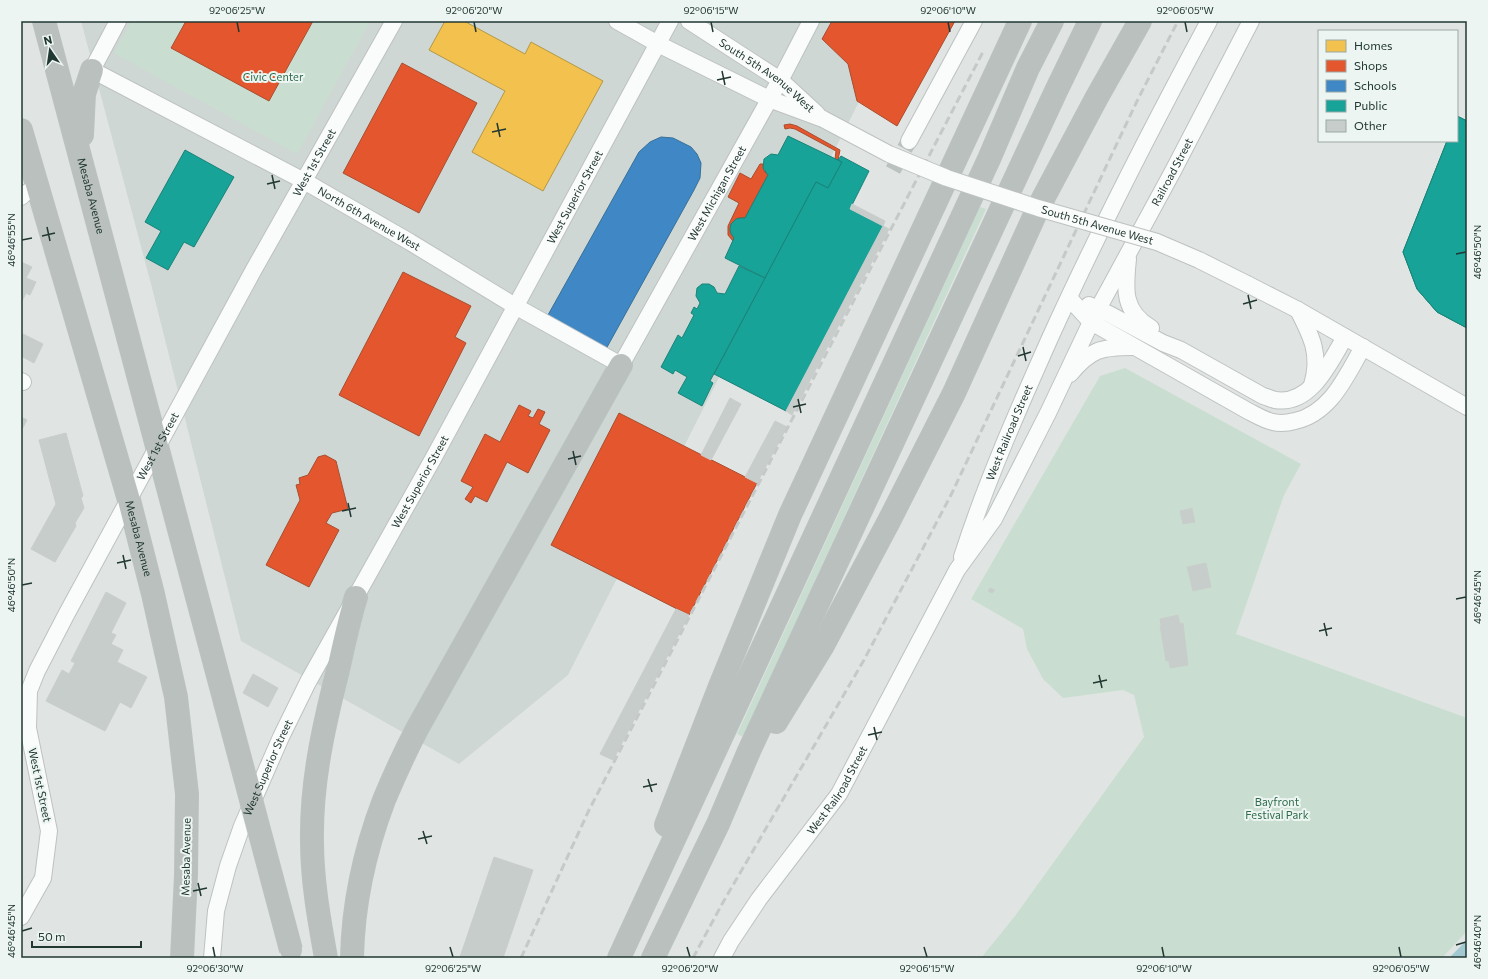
<svg xmlns="http://www.w3.org/2000/svg" width="1488" height="979" font-family="Commissioner,sans-serif">
<style>
.built{fill:#ced7d3}
.green{fill:#c9ded1}
.water{fill:#a2c8d2}
.pier{fill:#e0e5e3}
.homes{fill:#f2c14e;stroke:#b39846}
.shops{fill:#e4572e;stroke:#a94d2f}
.schools{fill:#3f88c5;stroke:#367099}
.public{fill:#17a398;stroke:#1a8379}
.building{fill:#c7cdcb;stroke:#c9cecc}
.lines{fill:none;stroke-linecap:round;stroke-linejoin:round}
.minor-tunnel{stroke:#bac2c0;stroke-width:16;stroke-dasharray:16 8;stroke-linecap:butt}
.minor-casing{stroke:#bdc2c0;stroke-width:18}
.highway-casing{stroke:#bbc2c0;stroke-width:24}
.minor{stroke:#fafbfb;stroke-width:16}
.highway{stroke:#b9c0be;stroke-width:22}
.rail{stroke:#c5c9c8;stroke-width:3;stroke-dasharray:8 4;stroke-linecap:butt}
.minor-bridge-casing{stroke:#bdc2c0;stroke-width:18;stroke-linecap:butt}
.highway-bridge-casing{stroke:#bbc2c0;stroke-width:24;stroke-linecap:butt}
.minor-bridge{stroke:#fafbfb;stroke-width:16}
.highway-bridge{stroke:#b9c0be;stroke-width:22}
.ticks{fill:none;stroke:#203732;stroke-width:1.5}
.labels{text-anchor:middle;stroke-width:4;stroke-linejoin:round;paint-order:stroke}
.street-label{font-size:11px;fill:#203732;stroke:#edf5f2}
.park-label{font-size:11px;fill:#2d6b4a;stroke:#edf5f2}
.neatline{fill:none;stroke:#203732;stroke-width:1.5}
.ticks-label{font-size:10px;text-anchor:middle;fill:#203732}
</style>
<rect width="100%" height="100%" fill="#e0e5e3"/>
<polygon class="built" points="81,21 900,21 568,675 459,764 241,641 151,284"/>
<g class="green">
<polygon points="132,21 370,21 297,154 114,53"/>
<polygon points="980,207 986,209 743,737 737,734"/>
<polygon points="1125,368 1301,464 1284,495 1236,634 1467,718 1467,933 1444,958 981,958 1015,916 1144,737 1134,695 1123,690 1063,698 1043,679 1027,649 1023,629 971,599 1100,376"/>
</g>
<polygon class="water" points="1467,933 1467,958 1444,958"/>
<polygon class="pier" points="1467,931 1467,940 1449,958 1442,958"/>
<polygon class="homes" points="445,21 464,21 525,54 531,42 603,81 543,191 472,152 505,91 429,50"/>
<g class="shops">
<polygon points="186,21 313,21 269,101 171,48"/>
<polygon points="832,21 955,21 897,126 857,101 848,64 822,39"/>
<polygon points="402,63 477,103 419,213 343,173"/>
<polygon points="790,124 797,126 840,150 838,160 835,159 836,151 795,129 790,128 785,129 784,125"/>
<polygon points="760,164 763,164 764,171 768,175 745,218 738,218 731,224 730,231 734,238 733,241 728,235 728,226 739,203 728,197 740,173 751,179"/>
<polygon points="403,272 471,306 455,337 466,343 419,436 339,395"/>
<polygon points="519,405 531,411 528,416 533,418 538,409 545,412 539,424 550,430 528,473 507,462 487,502 475,496 471,503 465,499 473,487 461,481 485,434 500,442"/>
<polygon points="619,413 757,483 689,615 551,545"/>
<polygon points="325,455 336,461 348,509 332,513 326,523 339,530 309,587 266,565 300,500 296,485 300,484 299,478 308,475 318,457"/>
</g>
<polygon class="schools" points="661,137 673,138 691,147 697,154 701,163 700,178 694,190 606,349 548,315 639,152 650,142"/>
<g class="public">
<polygon points="1457,116 1467,121 1467,328 1437,312 1417,289 1403,252 1447,141 1457,141"/>
<polygon points="1457,116 1467,121 1467,328 1437,312 1417,289 1403,252 1447,141 1457,141"/>
<polygon points="788,136 842,162 828,188 816,182 765,278 725,258 734,238 731,234 730,229 731,224 736,219 741,218 745,218 768,175 763,168 764,159 771,154 778,155"/>
<polygon points="185,150 234,177 194,247 184,242 168,270 146,258 161,231 145,222"/>
<polygon points="841,156 869,171 850,209 883,226 786,411 714,374 816,182 828,188 842,162 838,160"/>
<polygon points="739,266 765,278 710,381 713,383 702,406 678,393 687,377 675,370 673,374 661,367 678,335 682,338 694,315 691,313 694,307 697,309 700,303 696,296 697,288 702,284 709,284 714,287 717,293 725,294"/>
</g>
<g class="building">
<polygon points="852,204 885,221 883,226 850,209"/>
<polygon points="883,226 889,229 792,415 786,411"/>
<polygon points="21,262 32,267 26,278 36,282 30,295 26,293 21,303"/>
<polygon points="23,334 43,344 34,363 21,356 21,337"/>
<polygon points="730,398 741,404 711,460 701,455"/>
<polygon points="21,417 27,420 21,431"/>
<polygon points="775,421 787,427 757,483 745,477"/>
<polygon points="66,433 83,496 81,498 84,508 75,523 76,526 55,562 31,549 56,504 39,440"/>
<polygon points="1192,508 1195,522 1183,524 1180,511"/>
<polygon points="1206,563 1211,587 1193,591 1187,567"/>
<polygon points="990,588 995,590 992,593 988,591"/>
<polygon points="106,592 126,603 111,633 116,635 111,644 123,650 117,662 147,677 131,708 120,702 105,731 46,701 62,670 69,674 75,663 71,661"/>
<polygon points="676,609 689,615 613,760 600,754"/>
<polygon points="1178,615 1180,624 1183,623 1188,665 1170,668 1169,661 1166,661 1160,626 1161,626 1160,619"/>
<polygon points="253,674 278,688 268,707 243,693"/>
<polygon points="494,857 533,870 503,958 464,958 460,957"/>
</g>
<g class="lines">
<polyline class="minor-tunnel" points="893,170 909,141"/>
<defs>
<g id="minor">
<path id="s1" d="M118,21L92,70L304,181L410,242L515,306L621,365L784,73L811,21"/>
<polyline points="617,21 658,44 769,99 823,119"/>
<path id="s2" d="M689,21L780,80L817,114"/>
<polyline points="909,141 974,21"/>
<polyline points="21,197 24,194 37,187"/>
<path d="M1128,259C1125,288 1122,311 1151,328"/>
<polyline points="1247,284 1298,310 1467,407"/>
<path d="M1069,298L1091,322L1248,411C1256,415 1264,420 1273,422C1280,424 1288,423 1295,421C1331,413 1346,376 1363,347"/>
<path d="M1089,305L1109,314L1163,343L1181,350L1263,396C1267,397 1271,399 1275,400C1311,406 1330,362 1345,337"/>
<path d="M1298,310C1312,337 1321,355 1312,385"/>
<path d="M1070,374C1091,349 1101,347 1133,347"/>
<polyline points="21,381 23,382"/>
<path id="s3" d="M962,557C986,482 1018,410 1050,338C1099,230 1153,125 1209,21"/>
<path id="s4" d="M21,917L43,878L49,831L28,728L29,691L37,671L66,615L253,271L394,21"/>
<path id="s5" d="M212,958L216,911L228,866L242,826L281,737L308,682L434,457L670,21"/>
<path id="s6" d="M722,958L731,941L759,899L839,794L957,570L994,519L1048,413L1091,322L1173,171L1251,21"/>
</g>
<g id="highway">
<path id="s7" d="M44,21C106,247 164,475 225,702"/>
<path id="s8" d="M21,130L129,500L153,594L176,697L187,794L186,875L182,958"/>
<polyline points="82,135 84,94 92,70"/>
<polyline points="776,722 822,647 889,521 954,393 1038,208 1097,97 1140,21"/>
<polyline points="666,825 720,686 790,515 1020,21"/>
<path d="M326,958C319,919 312,880 312,841C311,784 323,729 337,674C343,648 348,623 356,597"/>
<path d="M352,958C353,905 365,850 384,800C394,776 405,752 417,729L621,365"/>
<polyline points="619,958 989,159 1028,68 1052,21"/>
<polyline points="653,958 718,824 749,751 1056,91 1090,21"/>
</g>
</defs>
<use href="#minor" class="minor-casing"/>
<use href="#highway" class="highway-casing"/>
<use href="#minor" class="minor"/>
<use href="#highway" class="highway"/>
<g class="rail">
<polyline points="521,958 589,810 984,50"/>
<polyline points="693,958 722,904 864,660 951,495 1138,99 1178,21"/>
</g>
<defs>
<g id="minor-bridge">
<path id="s9" d="M823,119L889,154L947,178L1038,208L1157,242L1199,260L1247,284"/>
</g>
<polyline id="highway-bridge" points="225,702 291,950"/>
</defs>
<use href="#minor-bridge" class="minor-bridge-casing"/>
<use href="#highway-bridge" class="highway-bridge-casing"/>
<use href="#minor-bridge" class="minor-bridge"/>
<use href="#highway-bridge" class="highway-bridge"/>
</g>
<path class="ticks" d="M237,22L239,32M474,22L476,32M711,22L713,32M948,22L950,32M1185,22L1187,32M722,71L725,85M717,80L731,77M497,123L500,137M492,132L506,129M272,175L275,189M267,184L280,181M47,227L50,241M42,236L55,233M22,240L32,238M1456,254L1466,252M1248,295L1251,309M1243,304L1257,300M1023,347L1026,361M1018,356L1031,352M798,399L801,413M793,407L806,404M573,451L576,465M568,459L581,456M348,503L351,517M342,511L356,508M123,555L126,569M117,563L131,560M22,585L32,583M1456,599L1466,597M1324,623L1327,636M1319,631L1332,628M1099,675L1102,688M1093,683L1107,680M874,727L877,740M868,735L882,732M648,779L652,792M643,787L657,784M423,831L427,844M418,839L432,836M198,883L201,896M193,891L207,888M22,931L32,928M1456,945L1466,942M213,947L215,957M450,947L453,957M687,947L690,957M924,947L927,957M1162,947L1164,957M1399,947L1401,957"/>
<g class="labels">
<g class="street-label">
<text dy="4" stroke="none"><textPath href="#s2" startOffset="95">South 5th Avenue West</textPath></text>
<text dy="4" stroke="none"><textPath href="#s4" startOffset="835">West 1st Street</textPath></text>
<text dy="4" stroke="none"><textPath href="#s6" startOffset="908">Railroad Street</textPath></text>
<text dy="4" stroke="none"><textPath href="#s1" startOffset="858">West Michigan Street</textPath></text>
<text dy="4" stroke="none"><textPath href="#s7" startOffset="181">Mesaba Avenue</textPath></text>
<text dy="4" stroke="none"><textPath href="#s5" startOffset="848">West Superior Street</textPath></text>
<text dy="4" stroke="none"><textPath href="#s1" startOffset="370">North 6th Avenue West</textPath></text>
<text dy="4" stroke="none"><textPath href="#s9" startOffset="295">South 5th Avenue West</textPath></text>
<text dy="4" stroke="none"><textPath href="#s3" startOffset="133">West Railroad Street</textPath></text>
<text dy="4" stroke="none"><textPath href="#s4" startOffset="511">West 1st Street</textPath></text>
<text dy="4" stroke="none"><textPath href="#s5" startOffset="524">West Superior Street</textPath></text>
<text dy="4" stroke="none"><textPath href="#s8" startOffset="425">Mesaba Avenue</textPath></text>
<text dy="4" stroke="none"><textPath href="#s5" startOffset="200">West Superior Street</textPath></text>
<text transform="translate(40 785) rotate(78)" y="4">West 1st Street</text>
<text dy="4" stroke="none"><textPath href="#s6" startOffset="204">West Railroad Street</textPath></text>
<text transform="translate(186 857) rotate(-89)" y="4">Mesaba Avenue</text>
</g>
<g class="park-label">
<text x="273" y="81">Civic Center</text>
<text x="1277" y="806">Bayfront<tspan x="1277" dy="13">Festival Park</tspan></text>
</g>
</g>
<rect width="1488" height="979" fill="none" stroke="#edf5f2" stroke-width="44"/>
<rect x="1318" y="30" width="140" height="112" fill="#edf5f2" stroke="#9ba9a5"/>
<rect x="1326" y="40" width="20" height="12" fill="#f2c14e" stroke="#9ba9a5"/>
<text x="1354" y="50" font-size="12" fill="#203732">Homes</text>
<rect x="1326" y="60" width="20" height="12" fill="#e4572e" stroke="#9ba9a5"/>
<text x="1354" y="70" font-size="12" fill="#203732">Shops</text>
<rect x="1326" y="80" width="20" height="12" fill="#3f88c5" stroke="#9ba9a5"/>
<text x="1354" y="90" font-size="12" fill="#203732">Schools</text>
<rect x="1326" y="100" width="20" height="12" fill="#17a398" stroke="#9ba9a5"/>
<text x="1354" y="110" font-size="12" fill="#203732">Public</text>
<rect x="1326" y="120" width="20" height="12" fill="#c7cdcb" stroke="#9ba9a5"/>
<text x="1354" y="130" font-size="12" fill="#203732">Other</text>
<g transform="translate(50 50) rotate(347)" stroke="#edf5f2" stroke-width="3" paint-order="stroke">
<path d="M0-3L7 15L0 10L-7 15Z" fill="#203732"/>
<text y="-6" font-size="11" font-weight="bold" text-anchor="middle" fill="#203732">N</text>
</g>
<path d="M32 941v6h109v-6" fill="none" stroke="#203732" stroke-width="2"/>
<text x="38" y="941" font-size="12" fill="#203732" stroke="#edf5f2" stroke-width="3" paint-order="stroke">50 m</text>
<rect x="22" y="22" width="1444" height="935" class="neatline"/>
<g class="ticks-label">
<text x="237" y="14">92°06'25"W</text>
<text x="474" y="14">92°06'20"W</text>
<text x="711" y="14">92°06'15"W</text>
<text x="948" y="14">92°06'10"W</text>
<text x="1185" y="14">92°06'05"W</text>
<text transform="translate(11 240) rotate(-90)" y="4">46°46'55"N</text>
<text transform="translate(1477 252) rotate(-90)" y="4">46°46'50"N</text>
<text transform="translate(11 585) rotate(-90)" y="4">46°46'50"N</text>
<text transform="translate(1477 597) rotate(-90)" y="4">46°46'45"N</text>
<text transform="translate(11 931) rotate(-90)" y="4">46°46'45"N</text>
<text transform="translate(1477 942) rotate(-90)" y="4">46°46'40"N</text>
<text x="215" y="972">92°06'30"W</text>
<text x="453" y="972">92°06'25"W</text>
<text x="690" y="972">92°06'20"W</text>
<text x="927" y="972">92°06'15"W</text>
<text x="1164" y="972">92°06'10"W</text>
<text x="1401" y="972">92°06'05"W</text>
</g>
</svg>
